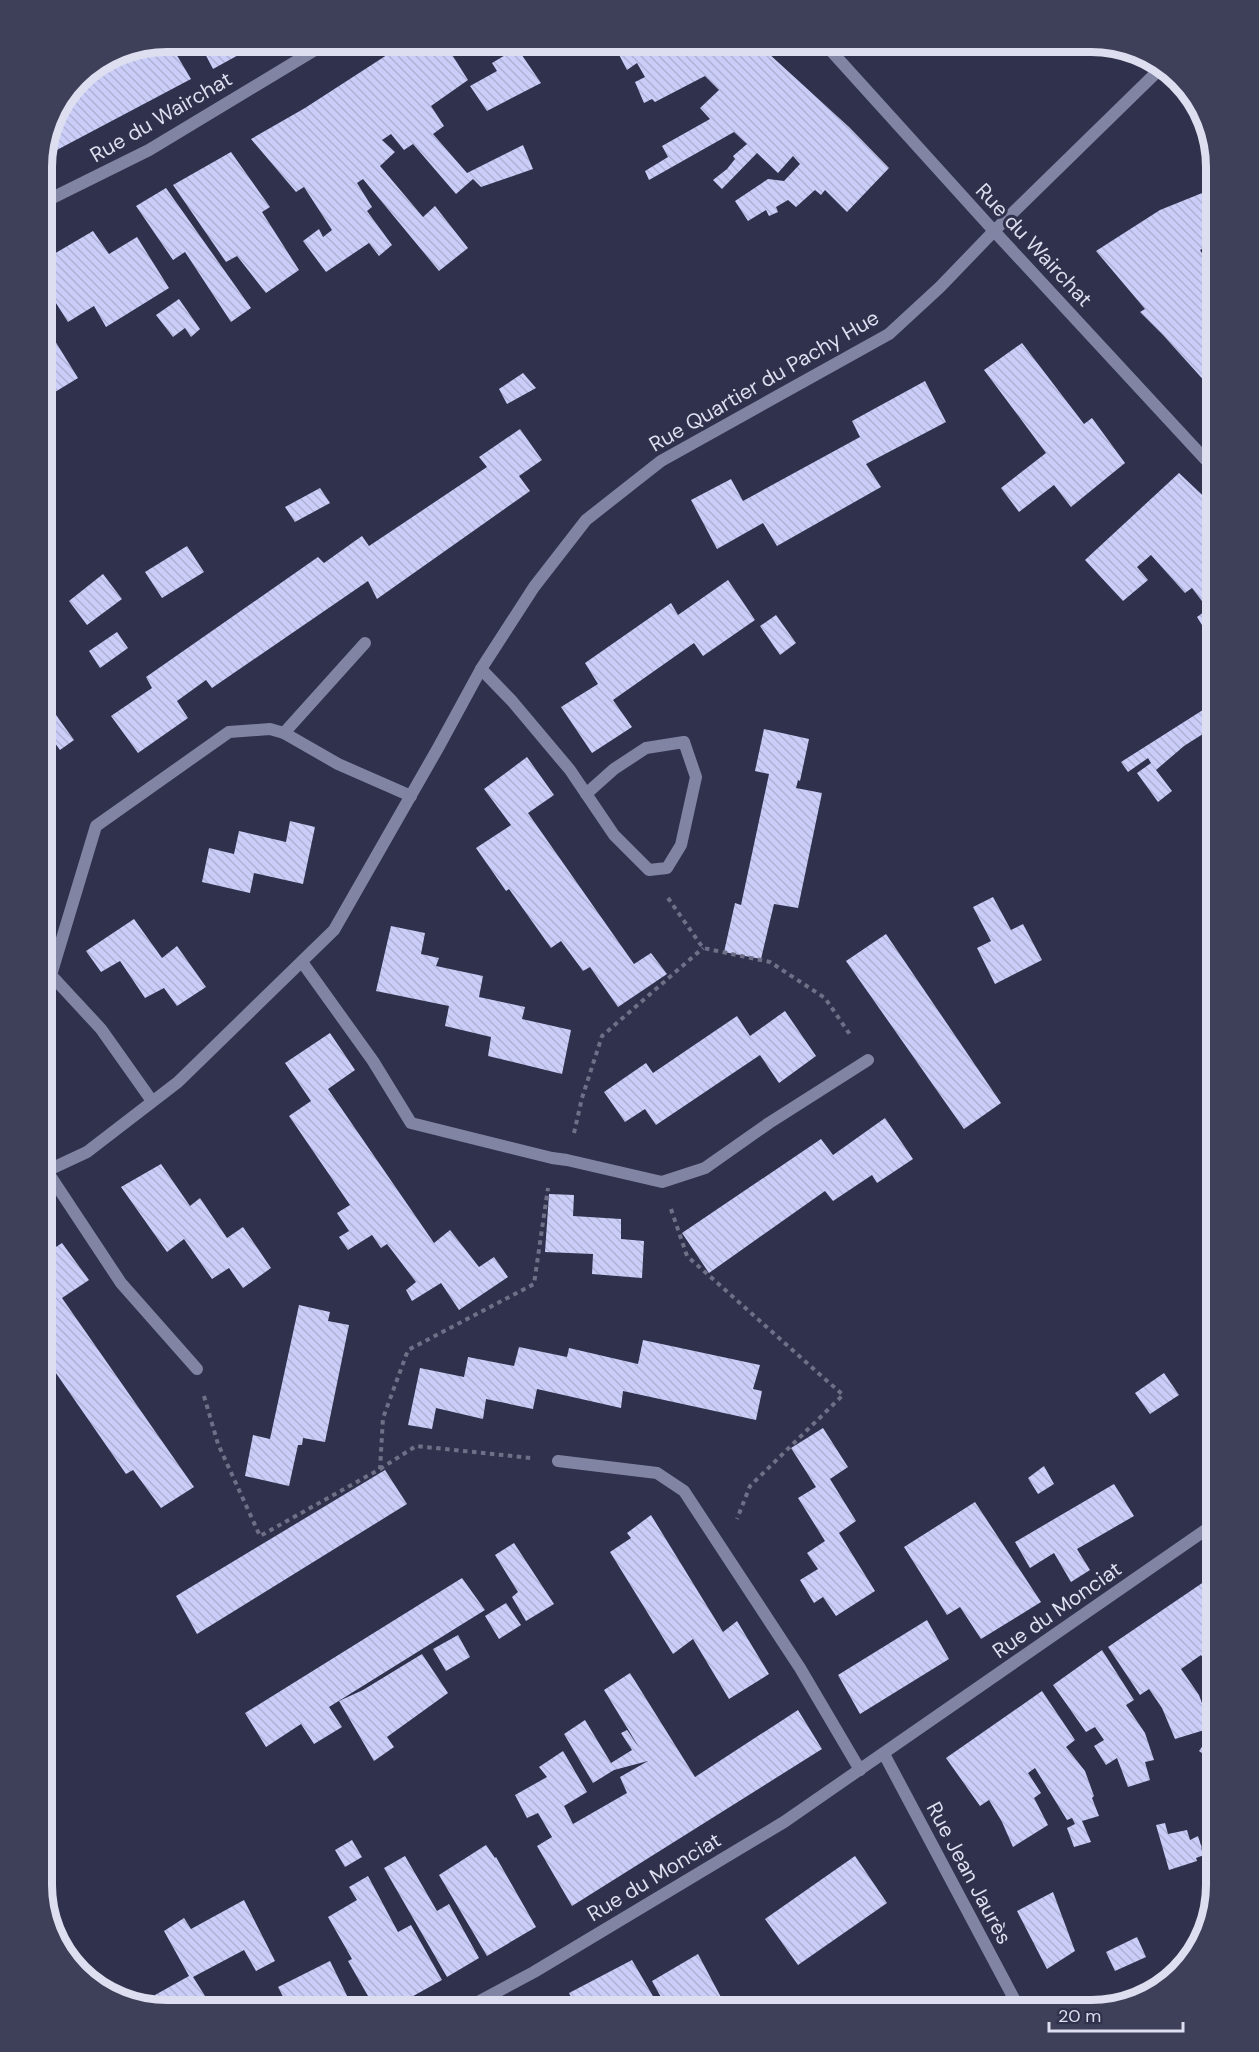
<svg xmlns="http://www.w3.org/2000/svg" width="1259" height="2052" font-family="'DM Sans',sans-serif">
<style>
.building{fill:url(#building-back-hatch)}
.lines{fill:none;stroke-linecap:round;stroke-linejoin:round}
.path{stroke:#6f7087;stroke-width:4;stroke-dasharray:4.5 4.5;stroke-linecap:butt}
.service{stroke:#8284a4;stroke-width:12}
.pedestrian{stroke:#8284a4;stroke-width:12}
.minor{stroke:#8284a4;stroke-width:12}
.labels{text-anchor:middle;stroke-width:6;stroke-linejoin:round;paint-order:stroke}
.street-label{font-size:21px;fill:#dddeef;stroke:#30314c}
.rim{fill:none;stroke:#dddeef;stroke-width:8}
</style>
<defs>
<pattern id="building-back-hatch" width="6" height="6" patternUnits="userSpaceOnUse" patternTransform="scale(1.5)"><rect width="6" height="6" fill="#cacdf8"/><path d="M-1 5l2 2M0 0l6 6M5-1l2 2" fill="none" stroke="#afb1d5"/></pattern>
</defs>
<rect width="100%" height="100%" fill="#30314c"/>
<g class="building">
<polygon points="169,42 191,79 55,151 48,135 52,119 79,79 120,51"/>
<polygon points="199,42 262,42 213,69"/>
<polygon points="407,42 444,42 468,80 431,106 444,126 433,134 467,173 523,145 533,169 481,187 473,179 456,194 413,144 404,150 391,134 382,140 395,152 380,166 423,217 435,206 468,248 439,271 363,179 357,183 372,207 367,211 392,245 379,256 369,243 326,272 303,241 319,229 323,237 332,230 304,187 296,192 251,139 305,108"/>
<polygon points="617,42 756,42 849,127 889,168 847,212 825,190 821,195 815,190 796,207 788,200 776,207 778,212 769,216 766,210 748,221 735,201 768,179 784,181 800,164 793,156 778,173 757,153 722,189 713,180 727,169 735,159 733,156 747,144 734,132 649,180 645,171 668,157 662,146 710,119 700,108 719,90 705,76 655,102 652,99 644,103 635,82 645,77 637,63 627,70 616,49 623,46"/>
<polygon points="517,48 541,83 487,111 470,86 497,71 492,63"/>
<polygon points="231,152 270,207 262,212 299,270 266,293 237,256 226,262 173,185"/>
<polygon points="1217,187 1217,241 1200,250 1214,273 1217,271 1217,395 1163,335 1140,312 1145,309 1096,251 1160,210"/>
<polygon points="166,188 251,308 231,322 185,252 173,260 136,206"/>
<polygon points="93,231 109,254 137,237 169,288 106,327 94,306 68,322 42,281 42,261"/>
<polygon points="179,299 200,329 191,337 185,328 173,337 156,315"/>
<polygon points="42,320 78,378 55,392 42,373"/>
<polygon points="1022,343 1084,424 1092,418 1125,463 1071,507 1054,485 1019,512 1001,488 1046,453 984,370"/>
<polygon points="523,373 536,388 507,404 499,389"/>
<polygon points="925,381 946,422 866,464 881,487 777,546 763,523 717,549 691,500 731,479 743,501 860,437 852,421"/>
<polygon points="520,429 542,460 519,476 530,491 377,599 368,581 212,688 206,680 177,701 188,718 138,753 111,716 152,688 146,677 318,557 324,563 362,536 369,546 402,524 487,467 479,457"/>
<polygon points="42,430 50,439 42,445"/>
<polygon points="1179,473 1217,509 1217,645 1215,646 1197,617 1208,609 1192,588 1185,593 1151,555 1137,567 1148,580 1123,601 1085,560"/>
<polygon points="320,488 330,503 295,522 285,507"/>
<polygon points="187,546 204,572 162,598 145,572"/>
<polygon points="103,574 122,599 87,625 69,601"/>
<polygon points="728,580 755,620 703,656 694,643 613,700 632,727 592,753 561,707 598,684 585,663 671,603 678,615"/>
<polygon points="776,615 796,643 780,655 760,626"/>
<polygon points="117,632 128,648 100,668 89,651"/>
<polygon points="1217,701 1217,744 1210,734 1208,736 1206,732 1184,746 1156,770 1172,791 1158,802 1137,773 1151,763 1148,758 1128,772 1121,762"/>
<polygon points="51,708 74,740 60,750 42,725 42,714"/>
<polygon points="764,729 809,739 800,781 798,780 796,788 822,793 798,908 774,904 761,959 724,952 735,903 741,905 769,774 755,771"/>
<polygon points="527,757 554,795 528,813 634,964 651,953 667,974 618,1007 590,967 583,971 561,941 551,948 509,889 506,891 476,848 511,825 484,789"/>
<polygon points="290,821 315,827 303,884 254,873 250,893 202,882 209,848 234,854 239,831 286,842"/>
<polygon points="42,829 47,830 43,847 42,847"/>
<polygon points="993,897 1011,930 1023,924 1042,960 995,984 977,948 991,941 973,907"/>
<polygon points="134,919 162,958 177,946 206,987 177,1006 164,988 145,998 120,961 101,972 86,951"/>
<polygon points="391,926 425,933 421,954 439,958 436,966 483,976 479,997 525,1007 522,1019 571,1030 562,1074 488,1056 491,1037 445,1026 449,1006 376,991"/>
<polygon points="886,934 1001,1103 964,1129 846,961"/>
<polygon points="785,1011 816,1056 779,1083 760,1055 656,1125 645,1109 625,1122 604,1092 646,1063 653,1073 737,1016 750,1036"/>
<polygon points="330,1033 355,1070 328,1089 434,1243 450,1230 479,1267 494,1257 508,1277 459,1310 441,1283 412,1301 406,1290 416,1282 387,1244 381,1248 372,1235 348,1250 339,1237 349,1231 337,1213 350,1205 289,1116 311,1101 285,1063"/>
<polygon points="885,1118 913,1159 877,1183 872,1175 833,1201 825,1191 709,1273 682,1233 821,1139 833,1155"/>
<polygon points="161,1164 190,1206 200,1198 227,1238 243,1227 271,1268 243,1288 229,1268 212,1279 184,1239 167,1252 121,1187"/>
<polygon points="549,1194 574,1195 573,1216 621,1219 621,1239 644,1241 642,1278 592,1274 593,1254 545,1252"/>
<polygon points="62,1243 89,1280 62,1298 194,1487 161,1508 133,1470 126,1474 42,1353 42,1310 44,1309 42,1306 42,1256"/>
<polygon points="299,1305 330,1312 328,1321 349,1325 325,1442 303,1438 302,1445 298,1445 289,1486 245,1476 253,1435 270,1439"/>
<polygon points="643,1340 760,1365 753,1389 762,1391 756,1420 623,1391 621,1408 537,1389 533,1409 486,1399 483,1419 436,1408 432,1429 408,1425 420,1368 464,1377 468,1357 514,1366 519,1347 567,1357 569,1348 638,1364"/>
<polygon points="1217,1340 1217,1355 1209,1344"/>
<polygon points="1164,1373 1179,1395 1150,1414 1135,1393"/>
<polygon points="1217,1414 1217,1430 1210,1419"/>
<polygon points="823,1428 848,1467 830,1479 856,1521 839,1533 875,1591 836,1616 823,1597 814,1603 800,1580 818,1569 807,1553 825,1541 798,1498 816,1487 791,1448"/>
<polygon points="1044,1466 1054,1484 1038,1494 1028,1478"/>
<polygon points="385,1470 407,1504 197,1634 176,1596"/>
<polygon points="1114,1484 1134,1516 1077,1549 1090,1570 1071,1582 1054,1553 1030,1568 1015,1542"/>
<polygon points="975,1502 1041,1602 981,1639 960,1607 947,1615 904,1547"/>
<polygon points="651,1515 723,1632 737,1621 769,1674 729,1699 693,1639 673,1654 610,1552 631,1538 627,1533"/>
<polygon points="514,1543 554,1604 526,1621 512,1597 518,1592 495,1555"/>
<polygon points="1217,1573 1217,1686 1209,1674 1212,1671 1201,1655 1181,1669 1199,1695 1211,1728 1175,1739 1162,1708 1149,1689 1140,1695 1108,1647"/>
<polygon points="462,1578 485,1610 329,1707 342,1727 314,1744 301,1724 266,1747 245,1713"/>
<polygon points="506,1603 521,1625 499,1639 485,1616"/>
<polygon points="927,1620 949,1659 860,1714 838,1675"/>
<polygon points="458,1635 470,1657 446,1671 433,1649"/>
<polygon points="1102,1650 1134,1700 1126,1705 1145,1733 1154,1760 1145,1762 1150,1780 1128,1787 1117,1758 1106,1765 1094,1746 1104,1740 1095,1727 1086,1732 1053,1685"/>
<polygon points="422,1654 448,1693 387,1737 394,1747 374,1761 339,1701 363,1690"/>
<polygon points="630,1673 695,1777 798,1710 822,1749 572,1906 537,1846 552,1837 538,1813 527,1818 515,1795 547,1777 539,1767 563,1751 587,1792 564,1806 573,1824 627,1793 620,1777 648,1761 614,1770 593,1783 564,1734 585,1720 611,1763 632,1750 621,1733 627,1730 640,1749 604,1690"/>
<polygon points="1042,1691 1075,1740 1066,1747 1085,1771 1094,1796 1092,1798 1099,1816 1082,1821 1091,1842 1074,1847 1067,1828 1075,1824 1072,1818 1067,1820 1035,1768 1028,1773 1041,1793 1034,1798 1048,1825 1013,1847 1002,1822 989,1800 980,1806 946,1758"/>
<polygon points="1217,1726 1217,1758 1215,1762 1199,1751"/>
<polygon points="1165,1823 1168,1834 1187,1830 1190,1840 1198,1836 1204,1855 1196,1858 1197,1861 1169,1870 1156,1825"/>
<polygon points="352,1840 362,1857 345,1867 335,1850"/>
<polygon points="486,1845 495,1858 496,1857 536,1927 487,1956 439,1875"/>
<polygon points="405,1856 437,1911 449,1904 479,1958 447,1977 384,1868"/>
<polygon points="855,1856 887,1903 798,1965 765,1919"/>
<polygon points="368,1876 398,1932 411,1925 442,1980 388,2010 376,2010 348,1961 352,1959 328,1917 357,1900 349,1887"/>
<polygon points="1053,1892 1075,1951 1047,1969 1017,1911"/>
<polygon points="244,1900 275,1961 256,1971 244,1950 193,1977 214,2010 163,2010 155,1995 189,1976 164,1931 184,1918 191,1929"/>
<polygon points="1137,1937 1146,1957 1115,1971 1106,1952"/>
<polygon points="698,1954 723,2001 725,1999 731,2010 668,2010 652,1981"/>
<polygon points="632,1960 661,2010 577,2010 569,1993"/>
<polygon points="330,1961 354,2010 290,2010 278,1987"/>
</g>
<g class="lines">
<g class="path">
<polyline points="668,898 703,948 770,962 825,998 851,1036"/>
<polyline points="574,1133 582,1098 602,1036 703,948"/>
<polyline points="671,1209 687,1256 843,1395 750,1486 737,1519"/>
<polyline points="204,1396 218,1444 260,1536 380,1469 383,1418 408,1350 534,1284 548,1188"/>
<polyline points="380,1469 416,1446 531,1458"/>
<polyline points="42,1685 50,1680 42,1663"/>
</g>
<polyline class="service" points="1207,1848 1217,1831"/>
<polyline class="pedestrian" points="51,975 96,826 229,732 270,729 284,733"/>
<g class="minor">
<polyline points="823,42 994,231 1217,472"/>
<polyline points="42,203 149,150 328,42"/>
<polyline points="365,643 284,733 338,764 411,796"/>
<polyline points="481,669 512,701 570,770 614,835 649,870 667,868 681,845 696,777 684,742 646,748 614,769 586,794"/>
<polyline points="302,962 373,1061 411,1123 552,1158 567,1160 662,1182 705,1168 769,1123 868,1060"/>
<polyline points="42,972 51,975 101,1029 152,1101"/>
<polyline points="47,1171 121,1283 197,1369"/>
<polyline points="42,1173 87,1152 178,1082 334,930 438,748 481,669 534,587 586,520 661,461 889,334 940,287 994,231 1163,66"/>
<polyline points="558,1461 657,1473 684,1491 800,1668 860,1770"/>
<polyline points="884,1754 1020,2010"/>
<polyline points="463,2010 534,1972 784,1822 1217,1522"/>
</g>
</g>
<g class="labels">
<g class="street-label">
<text transform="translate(161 117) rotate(-30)" y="7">Rue du Wairchat</text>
<text transform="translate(1034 245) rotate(47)" y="7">Rue du Wairchat</text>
<text transform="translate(764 381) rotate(-30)" y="7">Rue Quartier du Pachy Hue</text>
<text transform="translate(1057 1610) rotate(-35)" y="7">Rue du Monciat</text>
<text transform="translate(969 1873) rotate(62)" y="7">Rue Jean Jaurès</text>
<text transform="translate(654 1877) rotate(-31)" y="7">Rue du Monciat</text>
</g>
</g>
<path d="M0 0H1259V2052H0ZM167 52H1091A115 115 0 0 1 1206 167V1885A115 115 0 0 1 1091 2000H167A115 115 0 0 1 52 1885V167A115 115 0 0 1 167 52Z" fill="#3e3f59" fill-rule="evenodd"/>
<path class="rim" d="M167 52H1091A115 115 0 0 1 1206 167V1885A115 115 0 0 1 1091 2000H167A115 115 0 0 1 52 1885V167A115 115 0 0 1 167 52Z"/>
<path d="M1049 2022v9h134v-9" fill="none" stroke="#dddeef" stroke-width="3"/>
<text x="1058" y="2022" font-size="18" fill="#dddeef" stroke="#30314c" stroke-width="4.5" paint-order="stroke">20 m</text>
</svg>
